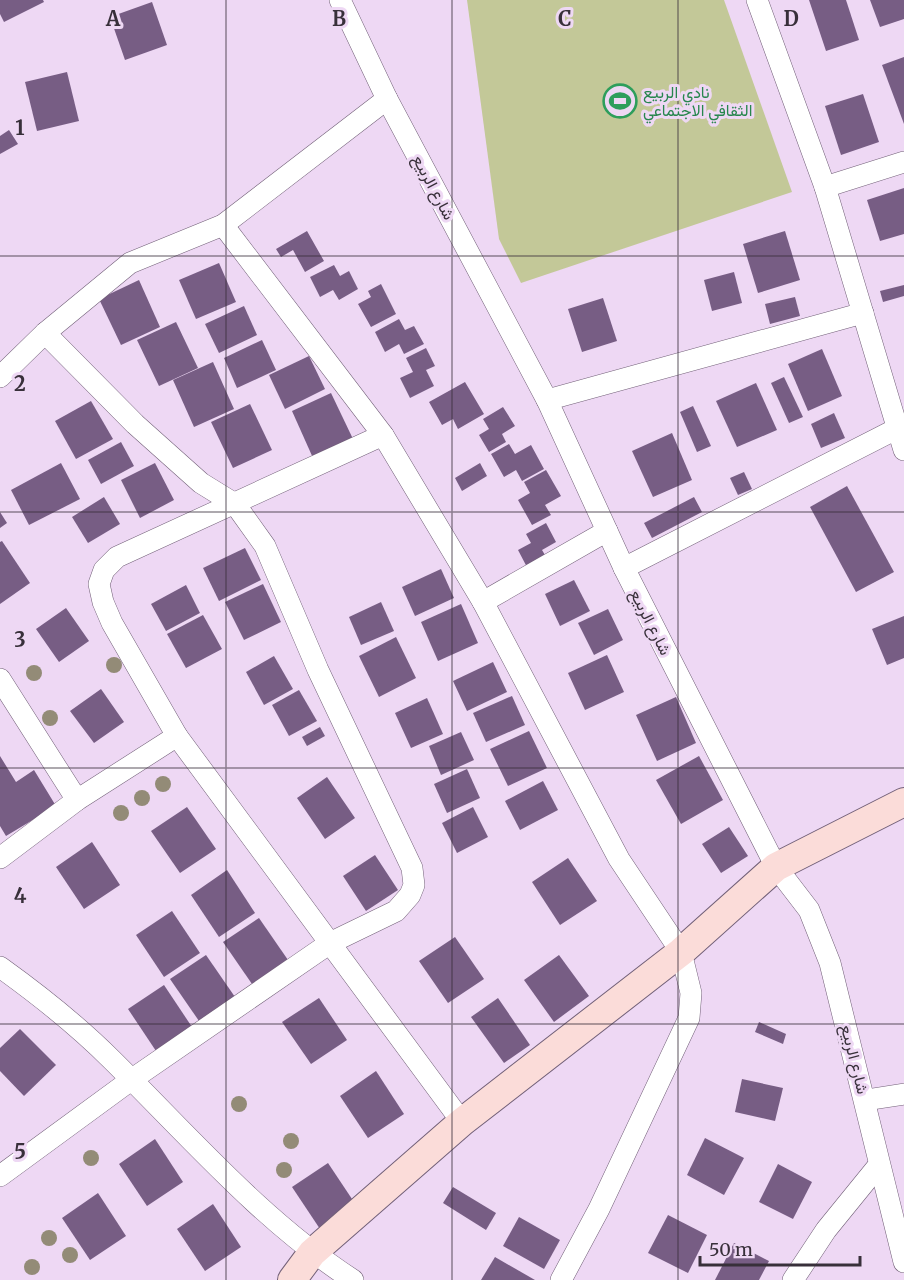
<svg xmlns="http://www.w3.org/2000/svg" width="904" height="1280" font-family="Merriweather,Vazirmatn,serif">
<style>
.green{fill:#c3c898}
.building{fill:#775d84}
.lines{fill:none;stroke-linecap:round;stroke-linejoin:round}
.street-casing{stroke:#726078;stroke-width:22}
.secondary-casing{stroke:#726078;stroke-width:30}
.street{stroke:#fff;stroke-width:21}
.secondary{stroke:#fbdcd9;stroke-width:28}
.tree{fill:#938b77}
.grid{fill:none;stroke:#38303a;stroke-width:1.5;stroke-opacity:0.55}
.labels{text-anchor:middle;stroke-width:6;stroke-linejoin:round;paint-order:stroke}
.leisure-label{font-size:16px;fill:#27864d;stroke:#eed8f4;text-anchor:start}
.street-label{font-size:16px;fill:#38303a;stroke:#eed8f4}
.grid-label{font-size:20px;text-anchor:middle;font-weight:bold;fill:#38303a;stroke:#eed8f4;stroke-width:6;stroke-linejoin:round;paint-order:stroke}
</style>
<rect width="100%" height="100%" fill="#eed8f4"/>
<polygon class="green" points="467,0 724,0 792,192 521,283 499,239"/>
<g class="building">
<polygon points="0,0 43,0 44,2 4,22 0,14"/>
<polygon points="809,0 846,0 859,40 826,51"/>
<polygon points="870,0 904,0 904,19 880,27"/>
<polygon points="152,2 167,45 125,60 110,17"/>
<polygon points="904,57 904,124 882,65"/>
<polygon points="67,72 79,121 37,131 25,82"/>
<polygon points="863,94 879,142 841,155 825,106"/>
<polygon points="9,130 18,144 0,154 0,136"/>
<polygon points="904,188 904,234 880,241 867,200"/>
<polygon points="307,231 324,261 305,272 293,250 281,257 276,249"/>
<polygon points="785,231 800,280 758,293 743,244"/>
<polygon points="219,263 236,302 196,319 179,280"/>
<polygon points="334,265 340,276 349,271 358,289 339,300 333,290 320,297 310,277"/>
<polygon points="734,272 742,303 712,311 704,280"/>
<polygon points="139,280 160,327 121,345 99,299"/>
<polygon points="381,284 396,314 371,327 358,304 371,297 368,291"/>
<polygon points="904,285 904,296 883,302 880,291"/>
<polygon points="795,297 800,316 770,324 765,304"/>
<polygon points="603,298 617,341 582,352 568,309"/>
<polygon points="244,306 257,335 219,353 205,324"/>
<polygon points="399,319 405,330 414,326 424,344 404,354 399,344 385,352 375,332"/>
<polygon points="176,322 198,368 159,386 137,340"/>
<polygon points="262,340 276,370 237,388 224,358"/>
<polygon points="426,348 435,366 426,370 434,386 410,398 400,378 413,372 406,358"/>
<polygon points="822,349 842,396 808,411 788,364"/>
<polygon points="309,356 325,389 285,409 269,375"/>
<polygon points="213,362 234,409 194,427 173,380"/>
<polygon points="784,377 803,417 789,423 771,383"/>
<polygon points="465,382 484,414 458,429 453,419 442,425 429,402"/>
<polygon points="756,383 777,430 737,447 716,401"/>
<polygon points="331,393 353,439 313,458 292,411"/>
<polygon points="91,401 113,439 76,459 55,421"/>
<polygon points="250,404 272,450 233,468 211,422"/>
<polygon points="693,406 711,446 697,452 680,412"/>
<polygon points="503,407 515,426 502,434 506,442 489,452 479,435 489,429 483,419"/>
<polygon points="834,413 845,438 821,448 811,424"/>
<polygon points="672,433 692,480 653,497 632,451"/>
<polygon points="121,442 134,466 101,484 88,460"/>
<polygon points="509,444 515,454 531,445 544,469 522,481 516,470 504,477 491,454"/>
<polygon points="61,463 80,499 29,525 11,490"/>
<polygon points="155,463 174,500 140,518 121,480"/>
<polygon points="480,463 487,476 462,491 455,478"/>
<polygon points="546,470 561,496 545,505 551,515 532,525 518,500 530,493 524,482"/>
<polygon points="744,472 752,489 738,495 730,478"/>
<polygon points="847,486 894,572 856,592 810,507"/>
<polygon points="104,497 120,524 88,543 72,517"/>
<polygon points="694,497 702,512 652,538 644,523"/>
<polygon points="0,512 7,523 0,528"/>
<polygon points="546,523 556,542 542,550 548,560 529,571 518,550 531,543 526,534"/>
<polygon points="2,541 30,583 0,604 0,542"/>
<polygon points="245,548 261,580 219,601 203,568"/>
<polygon points="441,569 454,598 415,616 402,587"/>
<polygon points="574,580 590,611 560,626 545,594"/>
<polygon points="263,584 281,622 244,640 225,602"/>
<polygon points="186,585 200,613 166,631 151,604"/>
<polygon points="381,602 394,631 361,645 349,617"/>
<polygon points="461,604 478,643 438,661 421,622"/>
<polygon points="66,608 89,641 59,662 36,629"/>
<polygon points="608,609 623,640 594,655 578,623"/>
<polygon points="203,615 222,649 186,668 167,634"/>
<polygon points="904,616 904,658 887,665 872,629"/>
<polygon points="396,637 416,678 379,697 359,656"/>
<polygon points="607,655 624,692 585,710 568,673"/>
<polygon points="274,656 293,689 264,705 246,672"/>
<polygon points="493,662 507,692 467,711 453,681"/>
<polygon points="101,689 124,722 94,743 70,711"/>
<polygon points="299,690 317,721 289,736 272,705"/>
<polygon points="512,696 525,725 486,742 473,713"/>
<polygon points="676,697 696,743 657,761 636,715"/>
<polygon points="427,698 443,734 411,748 395,713"/>
<polygon points="320,727 325,736 307,746 302,737"/>
<polygon points="529,731 547,768 508,786 490,749"/>
<polygon points="461,732 474,760 441,775 429,746"/>
<polygon points="0,756 16,782 34,770 56,806 6,836 0,826"/>
<polygon points="699,756 723,800 681,824 656,780"/>
<polygon points="467,769 480,798 447,813 434,784"/>
<polygon points="327,777 355,818 325,839 297,798"/>
<polygon points="543,781 558,810 520,830 505,801"/>
<polygon points="187,807 216,849 180,873 151,831"/>
<polygon points="473,807 488,837 457,853 442,823"/>
<polygon points="729,827 748,856 721,873 702,844"/>
<polygon points="92,842 120,885 84,909 56,867"/>
<polygon points="375,855 398,890 366,911 343,876"/>
<polygon points="568,858 597,901 560,925 532,882"/>
<polygon points="227,870 255,913 219,937 191,895"/>
<polygon points="172,911 200,953 164,977 136,935"/>
<polygon points="259,918 288,960 252,984 223,942"/>
<polygon points="455,937 484,979 448,1003 419,961"/>
<polygon points="206,955 235,997 199,1021 170,979"/>
<polygon points="559,955 589,996 554,1022 524,980"/>
<polygon points="164,985 192,1027 156,1051 128,1009"/>
<polygon points="319,998 347,1040 311,1064 282,1022"/>
<polygon points="498,998 530,1045 504,1063 471,1017"/>
<polygon points="759,1022 786,1034 783,1044 755,1032"/>
<polygon points="20,1029 56,1065 24,1096 0,1071 0,1048"/>
<polygon points="376,1071 404,1114 368,1138 340,1096"/>
<polygon points="742,1079 783,1088 775,1121 735,1112"/>
<polygon points="705,1138 744,1158 724,1195 687,1175"/>
<polygon points="155,1139 183,1182 147,1206 119,1164"/>
<polygon points="328,1163 356,1205 320,1229 292,1187"/>
<polygon points="778,1164 812,1182 793,1219 759,1202"/>
<polygon points="453,1187 496,1213 486,1230 443,1203"/>
<polygon points="98,1193 126,1236 90,1260 62,1218"/>
<polygon points="213,1204 241,1247 205,1271 177,1229"/>
<polygon points="668,1215 707,1235 688,1273 648,1253"/>
<polygon points="519,1217 560,1240 544,1269 503,1246"/>
<polygon points="734,1243 769,1261 759,1280 715,1280"/>
<polygon points="495,1257 535,1280 481,1280"/>
</g>
<g class="lines">
<defs>
<g id="street">
<polyline points="340,0 387,99 547,400 624,568 776,867 809,910 830,963 904,1262"/>
<polyline points="757,0 825,187 904,450"/>
<polyline points="825,187 904,162"/>
<polyline points="223,225 383,435 483,602 619,859 681,952 691,993 689,1018 599,1209 561,1280"/>
<polyline points="0,377 45,333 130,263 223,225 387,99"/>
<polyline points="547,400 863,313"/>
<polyline points="383,435 117,557 104,570 99,584 103,602 112,623 177,736 462,1122"/>
<polyline points="624,568 904,425"/>
<polyline points="483,602 607,531"/>
<polyline points="0,679 77,800 177,736"/>
<polyline points="0,858 77,800"/>
<path d="M0,967C39,995 78,1026 112,1060C189,1136 262,1221 353,1280"/>
<polyline points="866,1100 904,1094"/>
<polyline points="0,1176 131,1080 330,943 396,911 410,895 414,885 412,868 318,670 265,546 235,504 201,483 135,424 45,333"/>
<polyline points="793,1280 826,1230 878,1166"/>
</g>
<polyline id="secondary" points="292,1280 312,1253 462,1122 681,952 776,867 904,802"/>
</defs>
<use href="#street" class="street-casing"/>
<use href="#secondary" class="secondary-casing"/>
<use href="#street" class="street"/>
<use href="#secondary" class="secondary"/>
</g>
<g class="tree">
<circle cx="114" cy="665" r="8"/>
<circle cx="34" cy="673" r="8"/>
<circle cx="50" cy="718" r="8"/>
<circle cx="163" cy="784" r="8"/>
<circle cx="142" cy="798" r="8"/>
<circle cx="121" cy="813" r="8"/>
<circle cx="239" cy="1104" r="8"/>
<circle cx="291" cy="1141" r="8"/>
<circle cx="91" cy="1158" r="8"/>
<circle cx="284" cy="1170" r="8"/>
<circle cx="49" cy="1238" r="8"/>
<circle cx="70" cy="1255" r="8"/>
<circle cx="32" cy="1267" r="8"/>
</g>
<path class="grid" d="M226,0V1280M452,0V1280M678,0V1280M0,256H904M0,512H904M0,768H904M0,1024H904"/>
<defs>
<symbol id="stadium-ring" viewBox="-11 -11 22 22"><circle r="9.5" fill="#eed8f4" stroke="#2e9e5b" stroke-width="1.5"/><path d="M0-5a6.5 5 0 1 0 0 10a6.5 5 0 1 0 0-10ZM-3.5-1.8h7v3.6h-7Z" fill="#2e9e5b"/></symbol>
</defs>
<g fill-rule="evenodd">
<use href="#stadium-ring" x="601" y="82" width="38" height="38"/>
</g>
<g class="labels">
<g class="leisure-label">
<text x="643" y="98">نادي الربيع<tspan x="643" dy="18">الثقافي الاجتماعي</tspan></text>
</g>
<g class="street-label">
<text transform="translate(434 187) rotate(62)" y="6">شارع الربيع</text>
<text transform="translate(651 622) rotate(63)" y="6">شارع الربيع</text>
<text transform="translate(855 1059) rotate(76)" y="6">شارع الربيع</text>
</g>
</g>
<g class="grid-label">
<text x="113" y="26">A</text>
<text x="339" y="26">B</text>
<text x="565" y="26">C</text>
<text x="791" y="26">D</text>
<text x="20" y="135">1</text>
<text x="20" y="391">2</text>
<text x="20" y="647">3</text>
<text x="20" y="903">4</text>
<text x="20" y="1159">5</text>
</g>
<path d="M700 1256v9h160v-9" fill="none" stroke="#38303a" stroke-width="3"/>
<text x="709" y="1256" font-size="18" fill="#38303a" stroke="#eed8f4" stroke-width="4.5" paint-order="stroke">50 m</text>
</svg>
